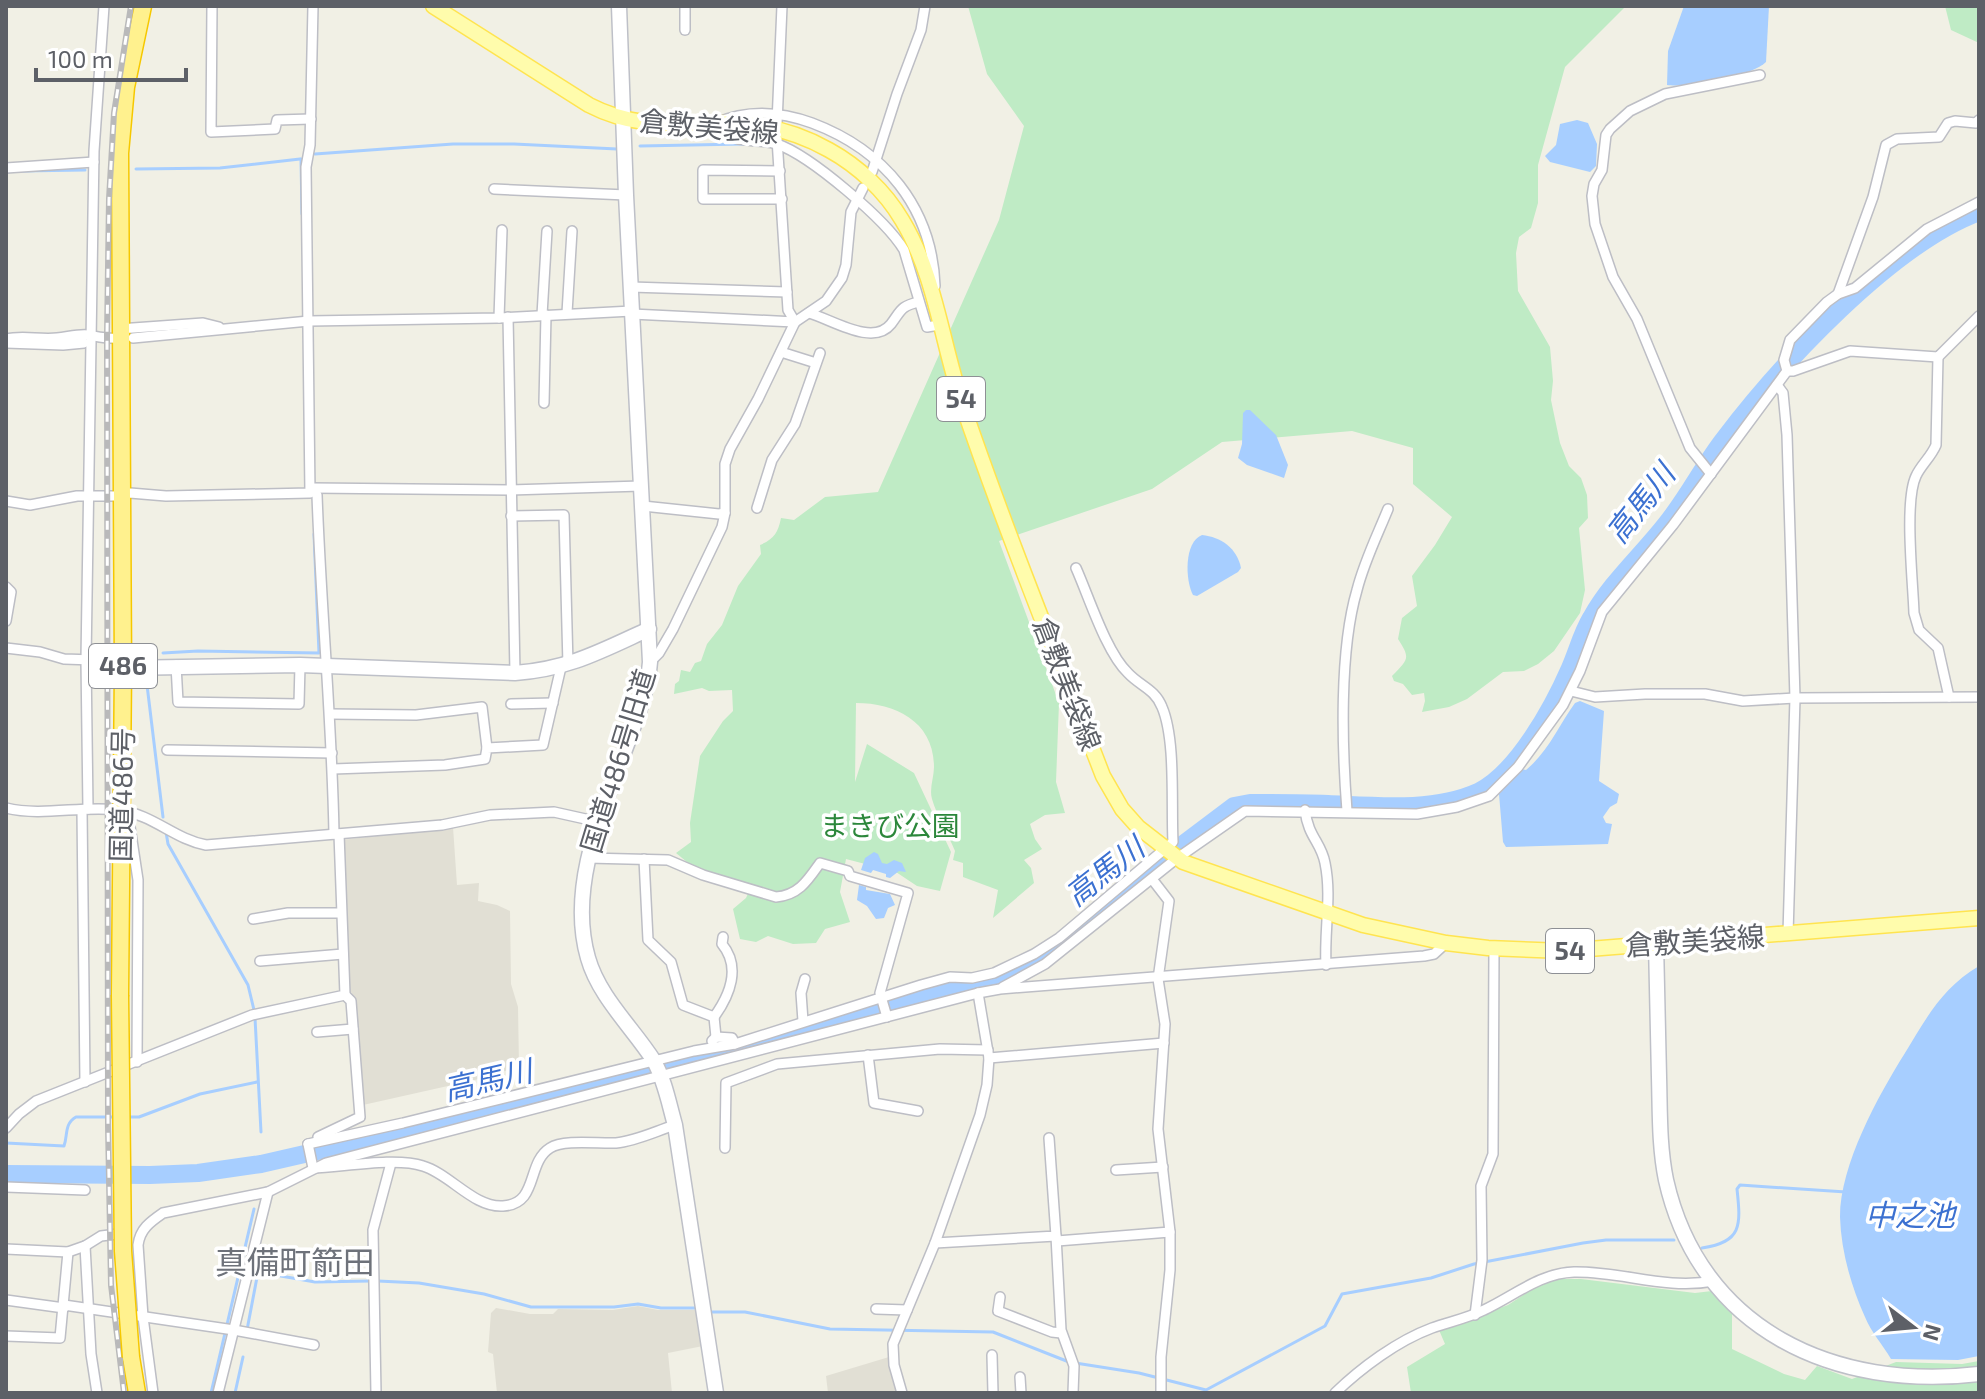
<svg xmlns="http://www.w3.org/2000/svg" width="1985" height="1399" font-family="'Exo 2','Noto Sans JP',sans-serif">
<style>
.education{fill:#e1dfd4}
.green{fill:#bfebc5}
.water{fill:#a7ceff}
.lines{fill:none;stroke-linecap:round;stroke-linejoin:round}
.stream{stroke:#a7ceff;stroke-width:3}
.river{stroke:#a7ceff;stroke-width:18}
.street-casing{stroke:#bdbec5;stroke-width:12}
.secondary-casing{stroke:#bec0c8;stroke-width:17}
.primary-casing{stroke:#ffe450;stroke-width:17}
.highway-casing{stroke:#f6c800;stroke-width:19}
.street{stroke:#fff;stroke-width:9}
.secondary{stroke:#fff;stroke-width:14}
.primary{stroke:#fffcac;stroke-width:14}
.highway{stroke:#fff18e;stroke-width:16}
.rail-casing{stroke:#b9b9ba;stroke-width:6}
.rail{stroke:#fff;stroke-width:3;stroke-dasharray:9;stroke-linecap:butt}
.highway-bridge-casing{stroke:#f6c800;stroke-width:19;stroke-linecap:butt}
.highway-bridge{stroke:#fff18e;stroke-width:16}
.labels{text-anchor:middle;stroke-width:7;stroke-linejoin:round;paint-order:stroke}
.shield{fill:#fff;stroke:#8e9095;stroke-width:2}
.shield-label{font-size:26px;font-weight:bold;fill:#5d6067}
.street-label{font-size:28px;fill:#5d6067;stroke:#fff}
.park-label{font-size:28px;fill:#2c873b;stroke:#fff}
.water-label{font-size:30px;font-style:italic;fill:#3c71d1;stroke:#fff}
.quarter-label{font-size:32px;fill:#6e727a;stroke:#fff}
</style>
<rect width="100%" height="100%" fill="#f1f0e5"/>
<g class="education">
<polygon points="453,827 457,885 479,883 478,901 497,905 510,911 511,984 518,1007 519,1066 488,1077 363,1105 354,998 348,986 342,840"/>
<polygon points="638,1306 658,1310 697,1310 703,1346 668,1353 672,1393 497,1393 493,1354 488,1352 491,1313 496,1308 530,1314 553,1314 558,1309 613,1310"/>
<polygon points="889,1357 900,1393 828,1393 826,1376"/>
</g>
<g class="green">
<path d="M968,6H1626L1565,67L1538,165V203L1531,228L1519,237L1516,253L1518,291L1550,347L1553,381L1551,400L1560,443L1569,466L1581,478L1587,495L1588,518L1579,528L1585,590L1580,613L1554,651L1538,664L1524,671L1503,672L1467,699L1449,707L1422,712L1425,701L1424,693L1412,695L1403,684L1394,681L1392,676C1408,659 1411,659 1398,639L1402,618L1417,606L1412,576L1435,545L1452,517L1413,484V448L1352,431L1222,442L1152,489L999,541L1059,703L1056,782L1065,813L1045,815L1030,824L1035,839L1042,849L1024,860L1031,868L1034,883L993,918L998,890L963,877V863L953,860L955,851C948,834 937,816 932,799C929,789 934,777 934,767C934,722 896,703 856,703L855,782L867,744L914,773L951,852L940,891L917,886L896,872L846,859L840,892L850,922L825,929L816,943L793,944L768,936L756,942L740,939L733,909L746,898L752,885L693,867L676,853L691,842L690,823L700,756L723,721L733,711L732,690L709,691L702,688L674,694L675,684L679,681L681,670L690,672L695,663L701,661L707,644L722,625L738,586L761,554L760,545C774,539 778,533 781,518L794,520L825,497L878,492L999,220L1024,126L987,74Z"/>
<polygon points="1945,6 1979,6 1979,43 1951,30"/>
<polygon points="1558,1279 1581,1279 1695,1293 1712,1291 1732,1311 1732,1349 1784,1374 1805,1380 1817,1366 1852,1379 1896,1362 1962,1364 1979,1361 1979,1393 1411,1393 1407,1367 1445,1344 1439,1330 1508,1305 1537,1286"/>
</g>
<g class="water">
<path d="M1684,6H1769L1766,62C1751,77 1688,88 1667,85L1668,51Z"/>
<polygon points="1577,120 1588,123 1597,144 1596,166 1590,172 1550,162 1545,156 1556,145 1560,124"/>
<polygon points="1246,410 1250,410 1276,435 1288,465 1284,478 1247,465 1238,458 1242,444 1243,413"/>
<path d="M1202,535C1221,537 1237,548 1241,568L1238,572L1197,596L1193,595C1185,580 1184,542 1202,535Z"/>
<path d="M1580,701L1604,711L1599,781L1619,794L1617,803L1610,807L1603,817L1606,823L1612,824L1608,844L1506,847L1503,842L1499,794L1521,769L1526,770C1548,752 1559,725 1575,703Z"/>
<polygon points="874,852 878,854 882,863 887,864 894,860 902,863 906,872 899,871 890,878 886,877 886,874 873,870 871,873 861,870 865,858"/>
<polygon points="859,885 866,887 866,890 890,894 895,905 888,908 884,918 876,919 867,906 857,900"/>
<path d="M1979,966V1356L1958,1360L1891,1359C1883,1345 1871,1332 1865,1317C1851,1286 1841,1251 1840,1217C1840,1165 1878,1096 1905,1053C1927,1017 1942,988 1979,966Z"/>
</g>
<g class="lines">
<g class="stream">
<polyline points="640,146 743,144"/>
<polyline points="315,154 453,144 514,144 617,149"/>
<polyline points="301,159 302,214"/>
<polyline points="136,169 220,168 300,159"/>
<polyline points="21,171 85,170"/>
<polyline points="163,653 198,651 319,653 314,534"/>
<polyline points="147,685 163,817"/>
<polyline points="166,832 168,844 248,985 254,1010"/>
<polyline points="255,1018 261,1132"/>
<polyline points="126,1117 139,1117 200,1094 257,1082"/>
<path d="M6,1143L64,1146C68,1135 64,1124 76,1117H115"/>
<polyline points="260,1168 261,1160"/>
<path d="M1702,1248C1742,1242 1741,1226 1737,1189L1740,1185L1846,1192"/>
<polyline points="378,1281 419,1283 484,1294 531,1307 614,1307 638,1304 661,1308 695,1308"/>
<polyline points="711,1312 745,1312 830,1329 993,1332 1069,1362 1139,1373 1206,1390 1325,1326 1342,1294 1431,1278 1474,1264 1583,1243 1606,1240 1674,1240"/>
<polyline points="247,1330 258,1272 315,1282 370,1281"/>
<polyline points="211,1393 254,1209"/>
<polyline points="235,1393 243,1357"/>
</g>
<path class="river" d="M6,1174L150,1175L198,1173L261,1164L540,1100L746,1048L918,999L993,982L1033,963L1063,943L1153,867L1234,806L1250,803C1276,803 1302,803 1328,804C1375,806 1434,812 1478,792C1517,773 1553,707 1570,668C1577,652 1582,633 1591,618C1611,582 1641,556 1666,524C1688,497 1703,466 1724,439C1781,364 1891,245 1979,212"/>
<defs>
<g id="street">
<polyline points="212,6 211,132 275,129 277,120 311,119"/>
<polyline points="685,30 685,6"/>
<polyline points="777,123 782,6"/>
<polyline points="777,139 788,310 795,322"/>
<polyline points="6,168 94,162"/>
<polyline points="780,171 703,170 703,199 782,199"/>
<polyline points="872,172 897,94 921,30 925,6"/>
<polyline points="494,189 626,195"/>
<path d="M935,286C932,207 884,150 812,123C779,111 748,109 716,123C720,127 724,133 729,136C742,143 763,139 777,144C811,156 886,220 904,250L927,327L939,325"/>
<polyline points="631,287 787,292"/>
<polyline points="1838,294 1873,197 1886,145 1897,139 1939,137 1948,123 1955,121 1976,123 1979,120"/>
<polyline points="567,313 572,231"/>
<path d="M809,313C831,319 873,347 891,324C901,311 900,306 919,302"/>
<polyline points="632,314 795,322 826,301 842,278 846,265 851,212 863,188"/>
<polyline points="542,315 547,231"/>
<polyline points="508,317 515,673"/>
<polyline points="499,318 502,230"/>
<polyline points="119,329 203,323 219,327"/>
<polyline points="133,338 309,321 499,318 632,311"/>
<path d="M6,339C23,335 40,340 57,338C68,337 77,334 88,335C100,337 107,339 120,338"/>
<polyline points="6,343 63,345 84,343"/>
<polyline points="781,352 816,363"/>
<path d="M1938,357L1936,445C1931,457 1921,465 1916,476C1904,501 1913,582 1914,613L1919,630L1938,648L1949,697"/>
<polyline points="1787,371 1793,371 1850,351 1938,357 1979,316"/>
<polyline points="1777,385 1783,393 1787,435 1795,698 1788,934"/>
<polyline points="544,403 546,315"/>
<polyline points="1711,474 1690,448 1637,319 1613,277 1595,224 1592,196 1594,184 1602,170 1606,135 1610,129 1630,111 1665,94 1760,75"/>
<path d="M312,488L317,495C321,608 332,721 334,834"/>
<polyline points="312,488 510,490 641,486"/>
<polyline points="6,501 30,505 77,496 114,496 130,493 166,496 310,493 306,167 310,145 313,6"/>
<polyline points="643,506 719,514 725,513"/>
<polyline points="757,508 772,460 795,424 820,353"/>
<polyline points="511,516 564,515 568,665"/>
<polyline points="6,587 11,592 6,621"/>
<polyline points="6,648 40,652 64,659 123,661"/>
<polyline points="650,662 659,653 673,629 722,527 725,513 725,464 730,449 758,399 795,322"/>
<polyline points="176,665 178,702 299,704 300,665"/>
<polyline points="1571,691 1595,697 1645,694 1705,694 1743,701 1795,698 1979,697"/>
<polyline points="511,704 553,703"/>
<polyline points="330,714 416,715 482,707 487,748"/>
<polyline points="167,750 332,753"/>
<polyline points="333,769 445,765 485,759 487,748 543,745 561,667"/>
<path d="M6,808C44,817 81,805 119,810C154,815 174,839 206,845L442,825L490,815L554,812L599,822"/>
<polyline points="88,809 86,660 94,151 104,6"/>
<polyline points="82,810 85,1082"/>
<path d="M1305,810C1308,837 1321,842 1325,863C1332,897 1324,930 1326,965"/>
<path d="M1347,811C1342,747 1339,651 1357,590C1364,562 1377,536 1388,509"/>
<polyline points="125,817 130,827 138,880 137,1062"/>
<path d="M588,858L668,860L703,875L776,897C799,895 808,880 820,863L848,871L850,876L908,893L880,993L887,1017"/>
<polyline points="644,859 648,940 671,962 683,1005 714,1017 716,1037"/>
<polyline points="1152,879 1169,901 1158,979 1165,1024 1158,1129 1170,1232 1170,1270 1161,1357 1161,1393"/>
<polyline points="253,919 288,913 341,913"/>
<polyline points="260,961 343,954"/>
<polyline points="1003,987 1045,964 1176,859 1245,811 1417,814 1457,807 1489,796 1518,767 1563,705 1580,671 1602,612 1673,525 1787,371 1784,360 1790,340 1827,302 1838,294 1855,288 1927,229 1979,202"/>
<path d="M714,1017C730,995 741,967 722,944L723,937"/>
<polyline points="803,1021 801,993 805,979"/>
<polyline points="317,1032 353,1029"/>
<polyline points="712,1041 716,1037 732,1038 735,1044"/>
<polyline points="868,1055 874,1103 918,1111"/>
<polyline points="989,1058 1164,1043"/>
<polyline points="6,1128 19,1114 36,1101 252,1015 345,995 339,834"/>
<polyline points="318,1137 360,1117 351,1001 345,995"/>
<path d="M308,1144L403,1123L694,1051L735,1044L921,985L950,977L972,978L994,973L1034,954L1059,938L1173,842C1171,804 1176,740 1162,707C1155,689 1140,686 1128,673C1106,652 1089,597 1076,568"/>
<path d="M308,1144L313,1168C343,1167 396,1157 423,1166C450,1174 474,1208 503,1206C539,1204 526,1163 550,1148C564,1139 599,1144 616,1143C636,1141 656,1131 675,1125"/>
<polyline points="725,1148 726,1083 777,1064 940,1049 988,1050"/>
<polyline points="1116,1170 1163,1167"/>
<polyline points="6,1187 85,1190"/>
<polyline points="1056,1236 1061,1330 1074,1366 1073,1393"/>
<polyline points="1057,1241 1170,1232"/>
<polyline points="935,1243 1056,1236 1049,1138"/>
<polyline points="85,1246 91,1354 97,1393"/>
<polyline points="6,1249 68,1252 85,1246 101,1236 126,1233"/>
<polyline points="1000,1297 998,1311 1052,1332 1061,1333"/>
<polyline points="6,1300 64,1308"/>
<polyline points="64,1305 234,1330 314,1345"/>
<polyline points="876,1309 907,1310"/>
<polyline points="1475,1315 1482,1260 1481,1186 1493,1154 1494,948"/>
<polyline points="6,1336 60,1338 68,1252"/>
<polyline points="992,1355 993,1393"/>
<polyline points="1020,1377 1021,1393"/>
<path d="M153,1393L143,1317L138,1245C140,1229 150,1222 163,1213L268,1192L326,1163L978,993L1000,989L1424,956L1434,954L1446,943"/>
<polyline points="218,1393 268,1192"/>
<polyline points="376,1393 373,1230 391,1163"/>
<polyline points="902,1393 894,1365 893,1344 935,1243 980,1115 987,1085 989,1058 978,993"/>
<path d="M1335,1393C1361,1368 1397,1341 1432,1328C1449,1322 1468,1318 1484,1310C1514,1296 1540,1273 1574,1272C1622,1271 1664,1290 1714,1281"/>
</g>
<g id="secondary">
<path d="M619,6L626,195L650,662C648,689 638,714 629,739C604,807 567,885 588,958C599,997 633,1028 654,1061C665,1081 669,1104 675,1125L716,1393"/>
<path d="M123,668L300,665L515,673C569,669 601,651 649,629"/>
<path d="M1656,943C1657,988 1658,1032 1659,1077C1660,1111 1659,1146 1666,1180C1700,1331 1836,1391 1979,1374"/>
</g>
<path id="primary" d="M433,6L589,105C643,133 686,120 743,124C773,126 802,135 829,150C858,166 885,191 902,220C935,274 942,343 962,403C1005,529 1055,652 1103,776L1122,809L1138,827L1183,862L1363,925L1446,943L1488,948L1564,951L1979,918"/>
<g id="highway">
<polyline points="120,995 123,668 120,153 126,87 143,6"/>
<polyline points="131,1357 137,1393"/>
</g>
</defs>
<use href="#street" class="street-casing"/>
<use href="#secondary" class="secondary-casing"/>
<use href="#primary" class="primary-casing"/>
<use href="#highway" class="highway-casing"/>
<use href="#street" class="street"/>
<use href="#secondary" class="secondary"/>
<use href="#primary" class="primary"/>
<use href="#highway" class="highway"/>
<defs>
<polyline id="rail" points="124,1393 111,1285 108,1126 107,335 109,199 114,113 131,6"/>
</defs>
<use href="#rail" class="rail-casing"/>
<use href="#rail" class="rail"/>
<defs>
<polyline id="highway-bridge" points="120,995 123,1251 131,1357"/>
</defs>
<use href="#highway-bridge" class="highway-bridge-casing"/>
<use href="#highway-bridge" class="highway-bridge"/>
</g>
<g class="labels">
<g class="shield">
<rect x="937" y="377" width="48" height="44" rx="6"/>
<rect x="89" y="644" width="68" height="44" rx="6"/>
<rect x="1546" y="929" width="48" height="44" rx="6"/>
</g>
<g class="shield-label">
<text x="961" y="408">54</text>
<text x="123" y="675">486</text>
<text x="1570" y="960">54</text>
</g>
<g class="street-label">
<text transform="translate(709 127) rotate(5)" y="10">倉敷美袋線</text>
<text transform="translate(1067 684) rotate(69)" y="10">倉敷美袋線</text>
<text transform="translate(618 761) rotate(-73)" y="10">国道486号旧道</text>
<text transform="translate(122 795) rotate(-89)" y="10">国道486号</text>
<text transform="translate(1695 941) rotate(-4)" y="10">倉敷美袋線</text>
</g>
<g class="park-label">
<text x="890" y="836">まきび公園</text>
</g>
<g class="water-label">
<text transform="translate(1641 504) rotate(-52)" y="10">高馬川</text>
<text transform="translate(1105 872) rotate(-38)" y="10">高馬川</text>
<text transform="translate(488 1081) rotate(-13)" y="10">高馬川</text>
<text x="1910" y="1226">中之池</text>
</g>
<g class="quarter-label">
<text x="295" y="1274">真備町箭田</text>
</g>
</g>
<rect width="1985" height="1399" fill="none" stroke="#5d6067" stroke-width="16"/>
<g transform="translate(1913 1327) rotate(106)" stroke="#ffffff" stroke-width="6" paint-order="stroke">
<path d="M0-6L14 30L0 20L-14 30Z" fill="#5d6067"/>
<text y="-12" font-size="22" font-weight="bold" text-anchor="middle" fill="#5d6067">N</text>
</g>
<path d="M36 68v12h150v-12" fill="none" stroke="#5d6067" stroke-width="4"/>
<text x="48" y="68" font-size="24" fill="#5d6067" stroke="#ffffff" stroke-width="6" paint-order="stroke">100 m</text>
</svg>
